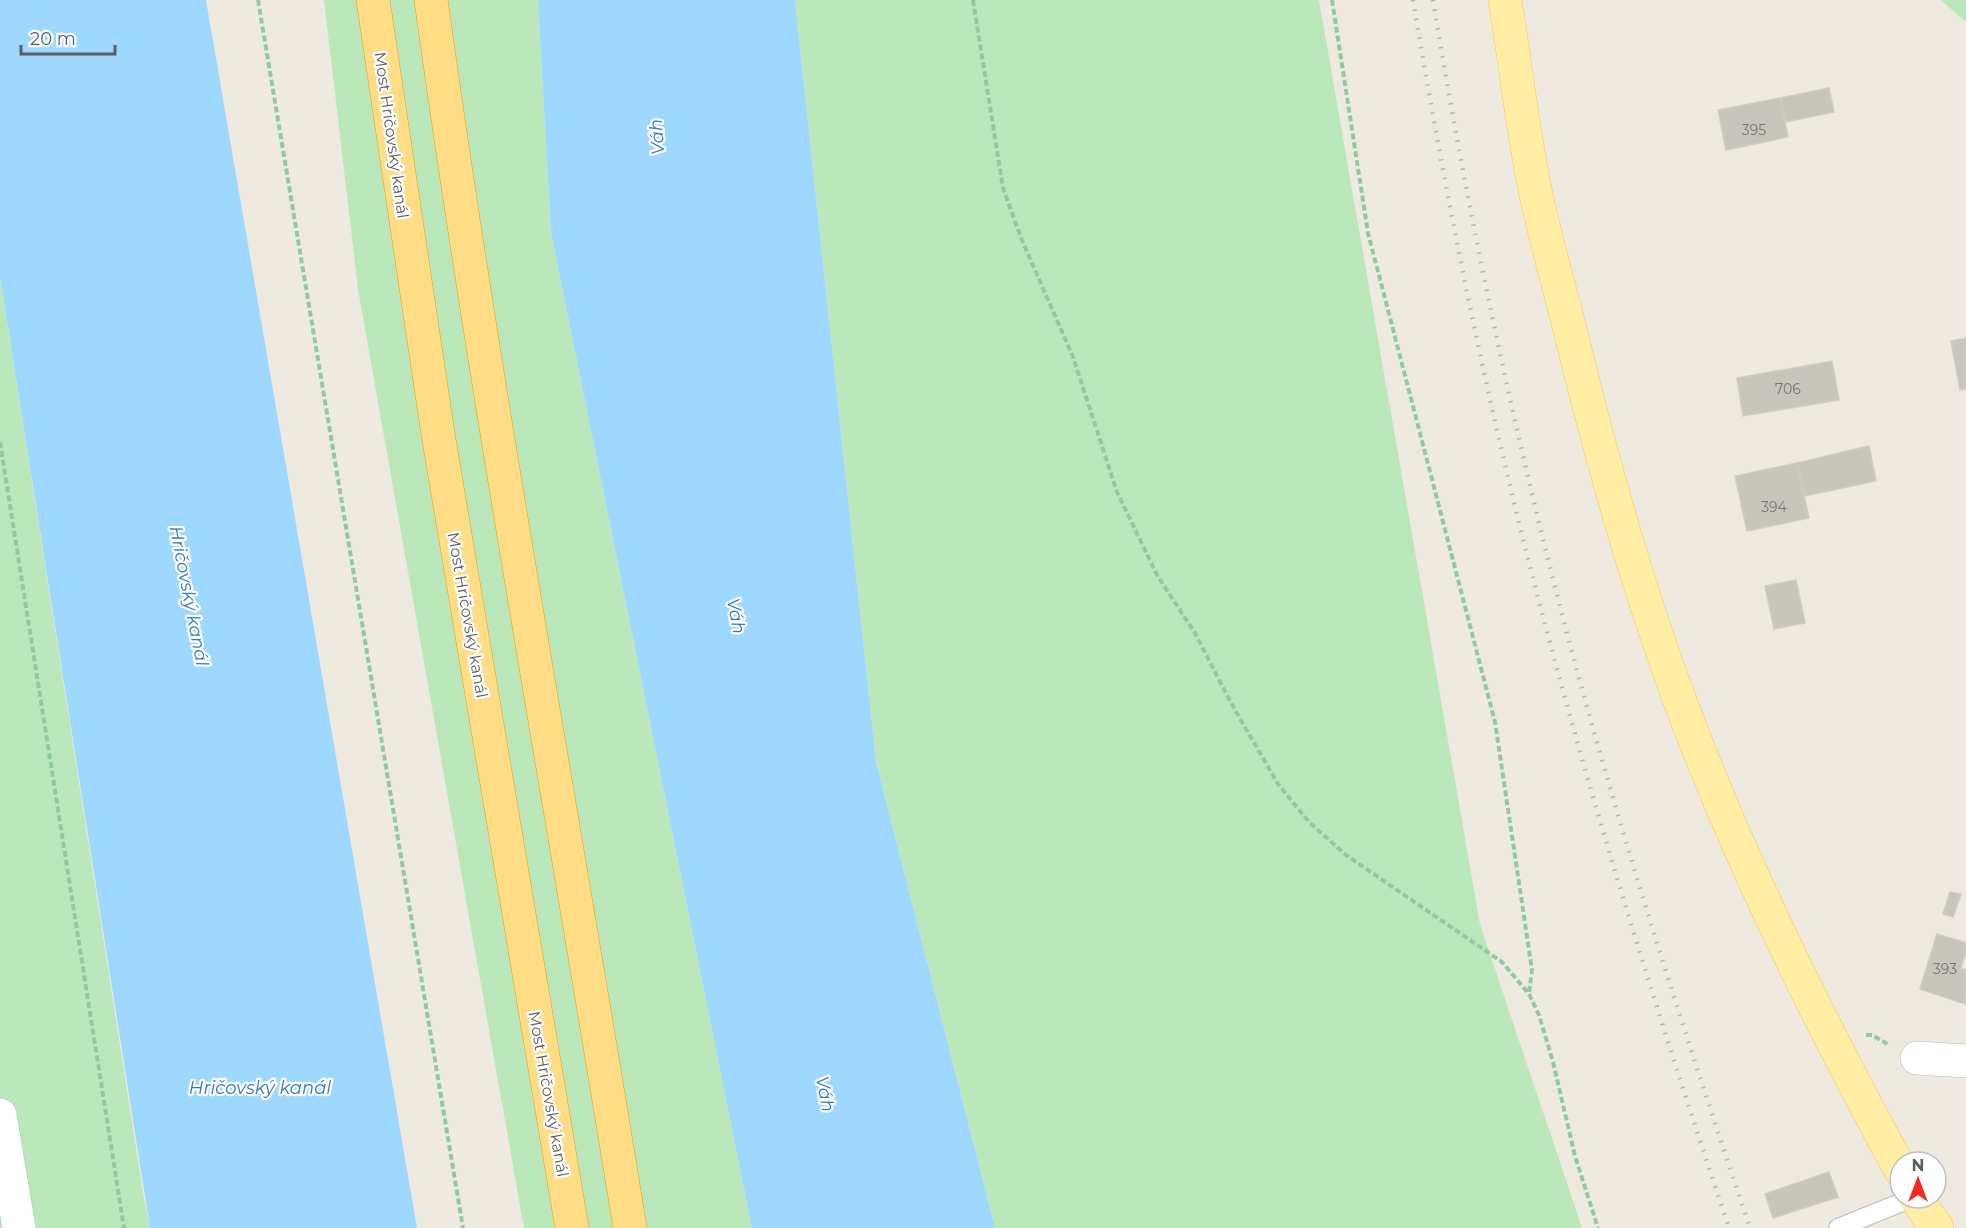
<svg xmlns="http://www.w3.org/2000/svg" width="1966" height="1228" font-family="Montserrat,sans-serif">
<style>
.green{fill:#bbe8ba}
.water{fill:#9fd8ff}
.building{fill:#c8c5bd;stroke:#d3ccbe;stroke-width:1.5}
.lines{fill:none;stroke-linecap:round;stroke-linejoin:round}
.lane-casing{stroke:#b6b9be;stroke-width:20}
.street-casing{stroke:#b6b9be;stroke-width:34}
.secondary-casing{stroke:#b6bbc1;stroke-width:34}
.primary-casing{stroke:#fcc54b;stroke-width:34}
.highway-casing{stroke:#ee9d00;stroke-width:34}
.path{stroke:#93c9a1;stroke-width:4;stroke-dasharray:6 3;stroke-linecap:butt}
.lane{stroke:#fff;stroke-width:18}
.street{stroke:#fff;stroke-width:33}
.secondary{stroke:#fff;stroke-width:33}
.primary{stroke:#ffeea4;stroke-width:33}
.highway{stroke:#ffdd86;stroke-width:33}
.rail{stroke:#b4b5b6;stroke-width:4.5;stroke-dasharray:1.5 8;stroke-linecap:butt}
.labels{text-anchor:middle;stroke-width:4.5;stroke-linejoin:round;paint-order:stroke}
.number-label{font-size:14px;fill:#75787a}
.street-label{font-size:16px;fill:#595e63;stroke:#fff}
.water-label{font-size:18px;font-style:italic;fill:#3578b8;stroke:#fff}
</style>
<rect width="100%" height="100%" fill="#eeeae0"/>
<g class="green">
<polygon points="324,0 538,0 551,232 752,1228 524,1228 358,289"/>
<polygon points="795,0 1319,0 1480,924 1582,1228 995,1228 876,762"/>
<polygon points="1941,0 1966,0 1966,22"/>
<polygon points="0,277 143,1192 150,1228 0,1228"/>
</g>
<g class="water">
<polygon points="0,0 206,0 417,1228 150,1228 0,277"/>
<polygon points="538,0 795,0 876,762 995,1228 752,1228 551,232"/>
</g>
<g class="building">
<polygon points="1829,88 1834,112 1785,122 1780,98"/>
<polygon points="1780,98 1788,137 1726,150 1718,110"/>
<polygon points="1966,338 1966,389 1960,390 1951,341"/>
<polygon points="1832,361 1839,400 1743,416 1737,378"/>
<polygon points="1869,446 1876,481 1804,496 1797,463"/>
<polygon points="1797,463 1809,518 1747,531 1735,476"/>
<polygon points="1796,580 1805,623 1774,629 1765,586"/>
<polygon points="1950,892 1961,894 1953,917 1943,914"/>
<polygon points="1937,934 1966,943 1966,951 1961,968 1966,970 1965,1004 1920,989"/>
<polygon points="1829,1172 1838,1197 1773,1218 1765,1194"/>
</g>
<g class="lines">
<defs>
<polyline id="lane" points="1838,1228 1912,1198"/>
<polyline id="street" points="1917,1058 1966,1061"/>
<polyline id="secondary" points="0,1115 19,1228"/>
<g id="primary">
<path d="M1505,0C1515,61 1522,124 1534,185C1544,234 1558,282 1570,330C1601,456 1635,580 1680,701C1740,862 1818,1018 1900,1169"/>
<polyline points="1916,1198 1937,1228"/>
</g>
<g id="highway">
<polyline points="373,0 438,434 572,1228"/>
<path d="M431,0C488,411 564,819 630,1228"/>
</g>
</defs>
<use href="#lane" class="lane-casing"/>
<use href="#street" class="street-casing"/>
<use href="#secondary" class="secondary-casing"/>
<use href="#primary" class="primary-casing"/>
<use href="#highway" class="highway-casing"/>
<g class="path">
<polyline points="258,0 463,1228"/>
<polyline points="973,0 1003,188 1021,238 1073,357 1117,492 1157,575 1195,633 1231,703 1278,784 1309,822 1346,855 1502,962 1529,994 1539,1015 1553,1062 1575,1156 1598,1228"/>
<polyline points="1332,0 1368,233 1495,722 1532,970 1529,993"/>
<polyline points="0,442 124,1228"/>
<polyline points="1866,1035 1872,1035 1889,1045"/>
</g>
<use href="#lane" class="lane"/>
<use href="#street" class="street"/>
<use href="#secondary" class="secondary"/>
<use href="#primary" class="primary"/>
<use href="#highway" class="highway"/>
<g class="rail">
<path d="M1413,0C1448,210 1490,419 1545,624C1599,828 1662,1028 1729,1228"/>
<path d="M1433,0C1467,208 1510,414 1563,618C1617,824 1682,1026 1750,1228"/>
</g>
</g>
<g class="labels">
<g class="number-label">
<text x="1754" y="135">395</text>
<text x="1788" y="394">706</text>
<text x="1774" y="512">394</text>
<text x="1945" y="974">393</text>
</g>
<g class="street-label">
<text transform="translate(392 135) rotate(82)" y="6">Most Hričovský kanál</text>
<text transform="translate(468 615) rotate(80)" y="6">Most Hričovský kanál</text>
<text transform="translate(549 1094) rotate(80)" y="6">Most Hričovský kanál</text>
</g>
<g class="water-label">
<text transform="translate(657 137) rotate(-94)" y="6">Váh</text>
<text transform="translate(189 596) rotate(79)" y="6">Hričovský kanál</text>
<text transform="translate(736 616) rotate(79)" y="6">Váh</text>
<text x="260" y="1094">Hričovský kanál</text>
<text transform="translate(825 1094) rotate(79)" y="6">Váh</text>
</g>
</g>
<g transform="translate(1918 1180)"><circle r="28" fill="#ffffff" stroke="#bdbfc1" stroke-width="1.5"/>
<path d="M0-4.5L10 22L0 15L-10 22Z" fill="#f6291e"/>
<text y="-9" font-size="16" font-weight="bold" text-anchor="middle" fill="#595e63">N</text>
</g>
<path d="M21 45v9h94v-9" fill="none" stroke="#595e63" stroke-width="3"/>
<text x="30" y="45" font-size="18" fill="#595e63" stroke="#ffffff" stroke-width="4.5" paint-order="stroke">20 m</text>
</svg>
